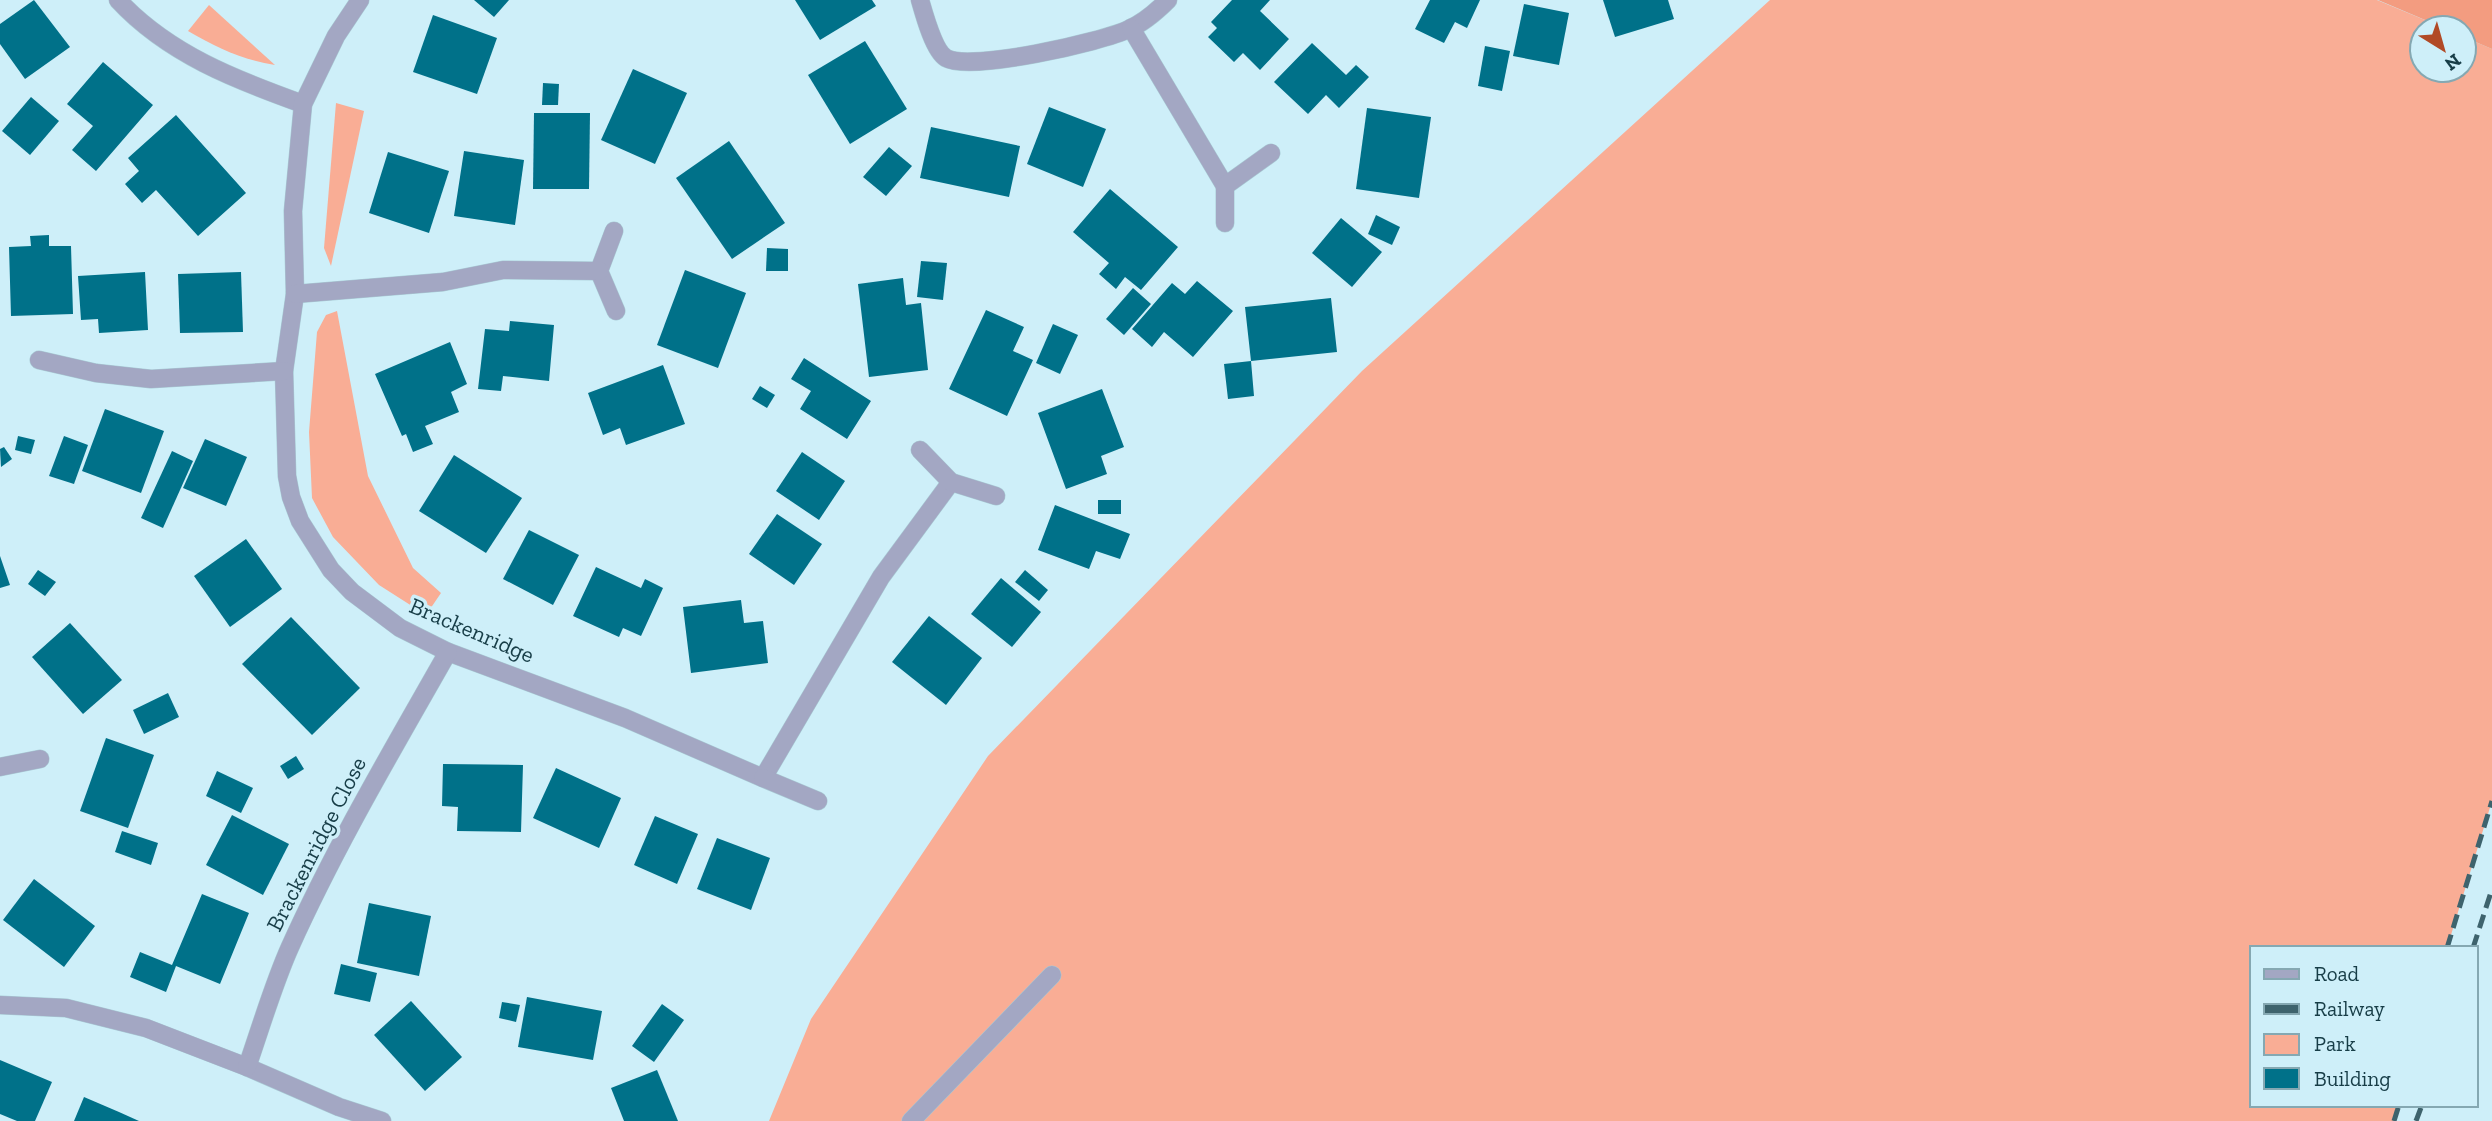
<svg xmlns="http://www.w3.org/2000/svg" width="2492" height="1121" font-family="'Zilla Slab',serif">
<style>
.green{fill:#f9ad95}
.forest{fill:#f39c80}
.building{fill:#007189}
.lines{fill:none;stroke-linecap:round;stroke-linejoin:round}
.minor-casing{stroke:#a9cbd5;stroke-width:19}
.minor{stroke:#a3a7c3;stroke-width:18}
.rail{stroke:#3e636d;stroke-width:5;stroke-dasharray:14 7;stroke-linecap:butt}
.labels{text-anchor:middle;stroke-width:7;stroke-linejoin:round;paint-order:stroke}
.street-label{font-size:23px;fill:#173d47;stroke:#ceeff9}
</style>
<rect width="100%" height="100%" fill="#ceeff9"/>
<g class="green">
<polygon points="1770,0 2377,0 2444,28 2422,28 2422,70 2464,70 2464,37 2492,49 2492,801 2447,948 2252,948 2252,1105 2399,1105 2394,1121 769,1121 811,1019 988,756 1362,371"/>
<path d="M209,5L275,65C242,60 216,47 188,31Z"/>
<polygon points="336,103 364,111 331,266 324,248"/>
<polygon points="337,311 368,476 413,568 441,593 426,615 379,585 333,537 312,498 309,432 317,332 326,315"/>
</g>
<polygon class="forest" points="2378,0 2492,0 2492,49 2464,37 2464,28 2444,28"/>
<g class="building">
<polygon points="34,0 70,47 25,79 0,44 0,24"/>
<polygon points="474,0 509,0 494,17"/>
<polygon points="795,0 872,0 876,6 820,40"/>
<polygon points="1232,0 1270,0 1260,11 1289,39 1260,70 1243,53 1234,62 1208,37 1217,28 1211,22"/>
<polygon points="1430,0 1480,0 1467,28 1455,22 1444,43 1415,29"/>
<polygon points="1603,0 1668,0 1674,19 1615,37"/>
<polygon points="1524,4 1569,13 1559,65 1513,56"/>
<polygon points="433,15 497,38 477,94 413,72"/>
<polygon points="865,41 907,109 850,144 808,75"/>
<polygon points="1312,43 1346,75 1356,65 1369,77 1339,108 1326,95 1308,114 1274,82"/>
<polygon points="1485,46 1510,51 1502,91 1478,86"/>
<polygon points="103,62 153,105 96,171 72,150 93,126 67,104"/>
<polygon points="633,69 687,93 655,164 601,140"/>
<polygon points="543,83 559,84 558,105 542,105"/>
<polygon points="31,97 59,121 30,155 2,131"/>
<polygon points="1049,107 1106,129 1083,187 1027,164"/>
<polygon points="1367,108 1431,117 1419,198 1356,189"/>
<polygon points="534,113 590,113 589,189 533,189"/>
<polygon points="176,115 246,193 198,236 156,190 142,203 125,184 139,171 128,158"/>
<polygon points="931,127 1020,146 1009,197 920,178"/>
<polygon points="729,141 785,223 732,259 676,178"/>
<polygon points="889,147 912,166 886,196 863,177"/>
<polygon points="464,151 524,160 515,225 454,216"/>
<polygon points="388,152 449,171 429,233 369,213"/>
<polygon points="1110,189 1178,247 1141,290 1125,277 1116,289 1099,274 1109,263 1073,232"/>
<polygon points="1376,215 1400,227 1392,245 1368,234"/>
<polygon points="1341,218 1382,252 1352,287 1312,253"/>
<polygon points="49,235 49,246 71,246 73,314 11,316 9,247 31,246 30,236"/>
<polygon points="767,248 788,249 788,271 766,271"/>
<polygon points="921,261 947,263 943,300 917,297"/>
<polygon points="685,270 746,293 718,368 657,345"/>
<polygon points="145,272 148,330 99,333 98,319 81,320 78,276"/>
<polygon points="241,272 243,332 180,333 178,274"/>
<polygon points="903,278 906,305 921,303 928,370 869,377 858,284"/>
<polygon points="1197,281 1233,311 1193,357 1164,332 1152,347 1132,329 1172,283 1185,294"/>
<polygon points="1133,288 1151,304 1124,335 1106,319"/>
<polygon points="1331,298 1337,352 1251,361 1254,396 1228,399 1224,364 1251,361 1245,307"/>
<polygon points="986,310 1024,327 1013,351 1033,360 1007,416 949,389"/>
<polygon points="510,321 554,325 549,381 503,376 501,391 478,389 485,329 509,331"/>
<polygon points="1053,324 1078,335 1060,374 1036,363"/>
<polygon points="450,342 467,384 451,392 459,412 425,426 433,444 413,452 406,434 402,436 375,374"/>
<polygon points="804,358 871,401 847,439 800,409 811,391 791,379"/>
<polygon points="663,365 685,424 626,445 620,428 603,435 588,393"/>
<polygon points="760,386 775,395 767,408 752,399"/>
<polygon points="1102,389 1124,447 1101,456 1107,474 1066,489 1038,413"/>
<polygon points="105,409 164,431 141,493 82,471"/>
<polygon points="18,436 35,440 31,454 15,450"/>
<polygon points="64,436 88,445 74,484 49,476"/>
<polygon points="205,439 247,457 226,506 183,488"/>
<polygon points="4,447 12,459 1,467 0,449"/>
<polygon points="172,451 193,461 163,528 141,518"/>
<polygon points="802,452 845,481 819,520 776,491"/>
<polygon points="454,455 522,498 486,553 419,511"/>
<rect x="1098" y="500" width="23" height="14"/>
<polygon points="1055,505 1130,534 1120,559 1096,551 1089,569 1038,550"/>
<polygon points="777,514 822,544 794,585 749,554"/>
<polygon points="529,530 579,555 553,605 503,579"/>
<polygon points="246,539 282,589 230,627 194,576"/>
<polygon points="0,556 10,585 0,588"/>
<polygon points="596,567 641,588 645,579 663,588 641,636 623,628 619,637 573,616"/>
<polygon points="38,570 56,582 45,596 28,584"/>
<polygon points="1025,570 1048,590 1039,601 1015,582"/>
<polygon points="1001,578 1041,612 1012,647 971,614"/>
<polygon points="741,600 744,623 763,621 768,663 691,673 683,607"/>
<polygon points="929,616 982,658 946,705 892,662"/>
<polygon points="291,617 360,688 312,735 242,664"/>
<polygon points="70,623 122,680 83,714 32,657"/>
<polygon points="168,693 179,717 144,734 133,710"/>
<polygon points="106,738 154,755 128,828 80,811"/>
<polygon points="296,756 304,769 288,779 280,766"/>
<polygon points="443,764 523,765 521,832 457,831 458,807 442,806"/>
<polygon points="556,768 621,798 599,848 533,818"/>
<polygon points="217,771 253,788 241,813 206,796"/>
<polygon points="232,815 289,844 263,895 206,865"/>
<polygon points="655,816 698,834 677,884 634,865"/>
<polygon points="122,831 158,843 151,865 115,852"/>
<polygon points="717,838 770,858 751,910 697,889"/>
<polygon points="34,879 95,926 64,967 3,920"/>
<polygon points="202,894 249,913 220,984 176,966 166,992 130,977 140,952 172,965"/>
<polygon points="369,903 431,916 419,976 357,963"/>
<polygon points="341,964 377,973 370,1002 334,994"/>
<polygon points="527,997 602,1011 593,1060 518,1047"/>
<polygon points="411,1001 462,1057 425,1091 374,1035"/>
<polygon points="502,1002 520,1005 516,1022 499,1018"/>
<polygon points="662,1004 684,1020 654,1062 632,1046"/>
<polygon points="0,1060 52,1082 35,1121 17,1121 0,1114"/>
<polygon points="657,1070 678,1121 624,1121 611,1088"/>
<polygon points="84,1097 119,1112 139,1121 74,1121"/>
</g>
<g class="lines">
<defs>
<g id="minor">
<path d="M118,0C168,54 236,80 303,104"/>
<polyline points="360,0 336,36 303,104 293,211 295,294 284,371 287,476 291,497 300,521 331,570 352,592 400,628 448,652 625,718 763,778 881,577 951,482"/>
<path d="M920,0C924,14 934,51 946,58C970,72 1102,42 1129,29C1143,23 1157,11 1168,0"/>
<polyline points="1131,28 1225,186"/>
<polyline points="1225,223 1225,186 1271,153"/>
<polyline points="614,231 599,271 616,311"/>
<polyline points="295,294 443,282 503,270 599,271"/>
<polyline points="39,360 96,373 151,379 284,371"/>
<polyline points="920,450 951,482 996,496"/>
<polyline points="0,767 40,759"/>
<polyline points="763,778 818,801"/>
<polyline points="0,1005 66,1008 146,1028 247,1067 339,1107 382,1121"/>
<path d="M247,1067C261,1027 273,985 290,947C336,845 393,749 448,652"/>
<polyline points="911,1121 1052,975"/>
</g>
</defs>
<use href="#minor" class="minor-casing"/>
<use href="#minor" class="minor"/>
<g class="rail">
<polyline points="2447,948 2492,801"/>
<polyline points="2473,948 2492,889"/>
<polyline points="2394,1121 2399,1105"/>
<polyline points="2416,1121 2422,1105"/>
</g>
</g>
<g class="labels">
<g class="street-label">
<text transform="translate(472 630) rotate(23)" y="8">Brackenridge</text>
<text transform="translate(316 844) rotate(-63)" y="8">Brackenridge Close</text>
</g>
</g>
<rect x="2250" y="946" width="228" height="161" fill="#ceeff9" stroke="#85a8b2" stroke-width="2"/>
<rect x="2264" y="969" width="35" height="10" fill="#a3a7c3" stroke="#85a8b2" stroke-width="2"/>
<text x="2314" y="981" font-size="21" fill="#173d47">Road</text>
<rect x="2264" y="1004" width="35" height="10" fill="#3e636d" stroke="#85a8b2" stroke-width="2"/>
<text x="2314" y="1016" font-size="21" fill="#173d47">Railway</text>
<rect x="2264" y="1034" width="35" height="21" fill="#f9ad95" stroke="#85a8b2" stroke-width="2"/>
<text x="2314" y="1051" font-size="21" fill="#173d47">Park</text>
<rect x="2264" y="1068" width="35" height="21" fill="#007189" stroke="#85a8b2" stroke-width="2"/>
<text x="2314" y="1086" font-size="21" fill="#173d47">Building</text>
<g transform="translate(2443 49) rotate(143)"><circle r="33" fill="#ceeff9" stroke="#85a8b2" stroke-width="2"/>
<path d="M0-5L12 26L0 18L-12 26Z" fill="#b14a26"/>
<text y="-10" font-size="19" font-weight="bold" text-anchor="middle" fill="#173d47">N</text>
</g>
</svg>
